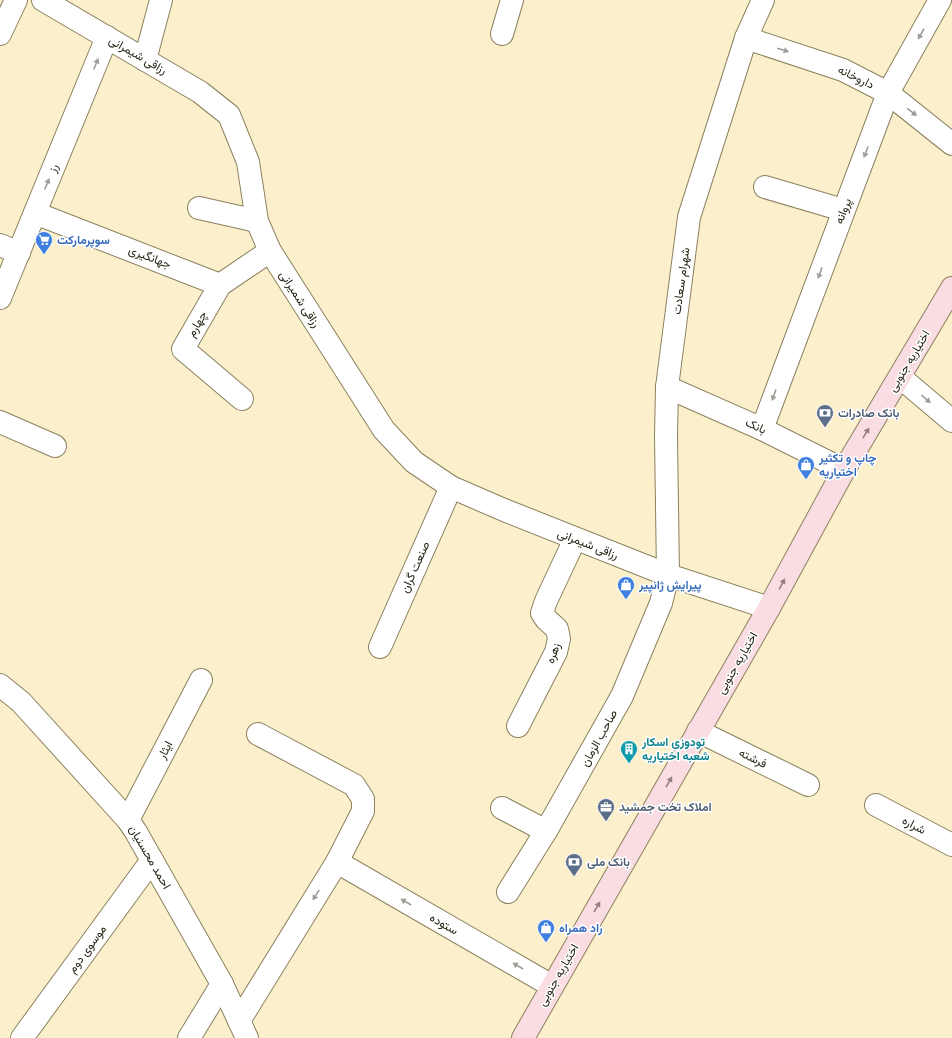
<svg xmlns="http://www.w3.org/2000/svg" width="952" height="1038" font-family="'IBM Plex Serif',Vazirmatn,serif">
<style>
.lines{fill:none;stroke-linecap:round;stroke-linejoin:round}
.minor-casing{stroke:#8b815f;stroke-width:24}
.secondary-casing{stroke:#8b815f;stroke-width:24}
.minor{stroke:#fff;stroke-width:22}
.secondary{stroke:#fadce3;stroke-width:22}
.oneway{fill:#9f9d97}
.oneway2{fill:#92807d}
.labels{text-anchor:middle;stroke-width:3;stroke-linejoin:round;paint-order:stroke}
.street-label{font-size:12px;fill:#292517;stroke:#fff}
.shop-label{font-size:12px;font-weight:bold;fill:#366cbe;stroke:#fff;text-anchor:start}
.service-label{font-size:12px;font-weight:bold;fill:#4e5e75;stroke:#fff;text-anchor:start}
.culture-label{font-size:12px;font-weight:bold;fill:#0d838f;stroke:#fff;text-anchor:start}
</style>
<rect width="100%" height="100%" fill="#fbf0cb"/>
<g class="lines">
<defs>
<g id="minor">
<polyline points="43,0 200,92 229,115 248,162 257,221 270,251 384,430 414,462 451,487 504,510 668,575 769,608"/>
<polyline points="0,34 16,0"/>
<polyline points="502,34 512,0"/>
<polyline points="746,38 843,70 888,93 952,144"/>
<polyline points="145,60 161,0"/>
<polyline points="765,187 843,210"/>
<polyline points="199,208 257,221"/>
<polyline points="35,213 220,285"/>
<polyline points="0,245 19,253"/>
<polyline points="0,298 107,37"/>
<polyline points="900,377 952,421"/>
<polyline points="667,387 762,429 844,470"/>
<polyline points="242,399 183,349 220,285 270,251"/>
<polyline points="0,422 55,446"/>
<polyline points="762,429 888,93 940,0"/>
<polyline points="380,647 451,487"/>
<polyline points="0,685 21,702 128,820 136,832 222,984 247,1038"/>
<polyline points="518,726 556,652 559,639 557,629 546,619 542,613 546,601 575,539"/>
<polyline points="698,731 808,785"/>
<polyline points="876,805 952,845"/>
<polyline points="502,808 546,831"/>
<polyline points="128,820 201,680"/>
<polyline points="337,862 552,986"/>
<polyline points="508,892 546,831 622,696 661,603 668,575 666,436 667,387 689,217 746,38 763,0"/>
<polyline points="239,1021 337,862 363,811 363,799 354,785 258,734"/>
<polyline points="22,1038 152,860"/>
<polyline points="189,1038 222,984"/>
</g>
<polyline id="secondary" points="523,1038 769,608 844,470 952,288"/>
</defs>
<use href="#minor" class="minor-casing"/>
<use href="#secondary" class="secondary-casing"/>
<use href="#minor" class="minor"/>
<use href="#secondary" class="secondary"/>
</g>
<defs><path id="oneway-solid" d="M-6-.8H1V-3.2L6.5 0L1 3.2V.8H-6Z"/></defs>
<g class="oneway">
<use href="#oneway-solid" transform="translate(921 34) rotate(119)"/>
<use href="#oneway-solid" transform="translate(783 50) rotate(18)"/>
<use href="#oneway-solid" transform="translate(96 64) rotate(-68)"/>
<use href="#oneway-solid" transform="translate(912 112) rotate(38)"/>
<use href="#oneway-solid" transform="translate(866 152) rotate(111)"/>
<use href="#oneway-solid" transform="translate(47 184) rotate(-68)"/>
<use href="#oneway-solid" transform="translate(820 273) rotate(110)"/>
<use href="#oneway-solid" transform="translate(774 395) rotate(110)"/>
<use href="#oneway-solid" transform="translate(926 399) rotate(40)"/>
<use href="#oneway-solid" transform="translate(316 895) rotate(122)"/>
<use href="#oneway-solid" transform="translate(406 902) rotate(-150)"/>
<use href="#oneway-solid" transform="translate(518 966) rotate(-150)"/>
</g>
<g class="oneway2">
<use href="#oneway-solid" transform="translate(866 433) rotate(-59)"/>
<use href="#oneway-solid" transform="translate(782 584) rotate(-62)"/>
<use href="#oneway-solid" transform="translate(669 782) rotate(-60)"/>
<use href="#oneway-solid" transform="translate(597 907) rotate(-60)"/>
</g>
<defs>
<symbol id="supermarket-pin" viewBox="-11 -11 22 30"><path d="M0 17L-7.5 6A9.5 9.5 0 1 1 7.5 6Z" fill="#3f7fe0" stroke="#fff"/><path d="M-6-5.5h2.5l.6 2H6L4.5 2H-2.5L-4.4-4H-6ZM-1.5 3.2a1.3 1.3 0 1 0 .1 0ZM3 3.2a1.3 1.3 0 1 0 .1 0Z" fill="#fff"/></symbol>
<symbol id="bank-pin" viewBox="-11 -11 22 30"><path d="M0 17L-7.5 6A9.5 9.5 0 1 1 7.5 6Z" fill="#5c6f8a" stroke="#fff"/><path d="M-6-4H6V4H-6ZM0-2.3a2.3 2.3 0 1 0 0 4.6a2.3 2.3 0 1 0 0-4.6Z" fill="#fff"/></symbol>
<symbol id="shop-pin" viewBox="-11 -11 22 30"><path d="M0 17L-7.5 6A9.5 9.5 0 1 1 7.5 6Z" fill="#3f7fe0" stroke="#fff"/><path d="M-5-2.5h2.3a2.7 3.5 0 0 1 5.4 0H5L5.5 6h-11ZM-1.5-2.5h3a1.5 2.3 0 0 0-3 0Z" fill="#fff"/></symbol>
<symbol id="building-pin" viewBox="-11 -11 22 30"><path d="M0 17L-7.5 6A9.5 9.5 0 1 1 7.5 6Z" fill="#0f9aa8" stroke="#fff"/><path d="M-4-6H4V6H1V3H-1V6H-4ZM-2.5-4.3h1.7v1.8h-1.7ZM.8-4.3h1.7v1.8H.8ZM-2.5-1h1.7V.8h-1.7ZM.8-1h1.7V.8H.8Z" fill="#fff"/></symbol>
<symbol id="office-pin" viewBox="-11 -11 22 30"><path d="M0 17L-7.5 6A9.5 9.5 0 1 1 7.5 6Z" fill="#5c6f8a" stroke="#fff"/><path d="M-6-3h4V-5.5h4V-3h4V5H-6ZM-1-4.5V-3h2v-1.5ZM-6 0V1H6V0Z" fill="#fff"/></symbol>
</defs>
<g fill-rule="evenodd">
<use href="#supermarket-pin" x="34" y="230" width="20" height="27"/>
<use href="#bank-pin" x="815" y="403" width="20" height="27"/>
<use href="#shop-pin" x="796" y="455" width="20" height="27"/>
<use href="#shop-pin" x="616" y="575" width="20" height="27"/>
<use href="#building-pin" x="619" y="739" width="20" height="27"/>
<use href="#office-pin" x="596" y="797" width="20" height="27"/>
<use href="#bank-pin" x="564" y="852" width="20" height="27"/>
<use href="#shop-pin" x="536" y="918" width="20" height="27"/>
</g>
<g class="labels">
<g class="street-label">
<text transform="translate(138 55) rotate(30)" y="4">رزاقی شیمرانی</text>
<text transform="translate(856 77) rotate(26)" y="4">داروخانه</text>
<text transform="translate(53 168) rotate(-68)" y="4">رز</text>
<text transform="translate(843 211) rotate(-69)" y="4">پروانه</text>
<text transform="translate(150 257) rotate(21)" y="4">جهانگیری</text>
<text transform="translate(681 281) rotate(-82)" y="4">شهرام سعادت</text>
<text transform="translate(300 299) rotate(57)" y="4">رزاقی شمیرانی</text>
<text transform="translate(197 324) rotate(-60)" y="4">چهارم</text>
<text transform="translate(909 361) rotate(-59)" y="4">اختیاریه جنوبی</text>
<text transform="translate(756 426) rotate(25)" y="4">بانک</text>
<text transform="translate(588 544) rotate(21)" y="4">رزاقی شیمرانی</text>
<text transform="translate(415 567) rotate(-66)" y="4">صنعت گران</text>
<text transform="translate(553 653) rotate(-70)" y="4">زهره</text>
<text transform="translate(737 663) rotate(-60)" y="4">اختیاریه جنوبی</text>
<text transform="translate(599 738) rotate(-61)" y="4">صاحب الزمان</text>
<text transform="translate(165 750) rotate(-62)" y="4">ایثار</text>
<text transform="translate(753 758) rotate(26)" y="4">فرشته</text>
<text transform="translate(914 825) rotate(28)" y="4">شراره</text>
<text transform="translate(150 857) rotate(60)" y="4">احمد محسنیان</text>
<text transform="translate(444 924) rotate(30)" y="4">ستوده</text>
<text transform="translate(87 949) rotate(-54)" y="4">موسوی دوم</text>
<text transform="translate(558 975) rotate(-60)" y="4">اختیاریه جنوبی</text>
</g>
<g class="shop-label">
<text x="57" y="244">سوپرمارکت</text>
<text x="819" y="462">چاپ و تکثیر<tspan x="819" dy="14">اختیاریه</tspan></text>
<text x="639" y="589">پیرایش ژانپیر</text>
<text x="559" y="932">راد همراه</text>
</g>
<g class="service-label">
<text x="838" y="417">بانک صادرات</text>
<text x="619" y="811">املاک تخت جمشید</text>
<text x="587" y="866">بانک ملی</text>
</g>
<g class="culture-label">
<text x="642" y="746">تودوزی اسکار<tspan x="642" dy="14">شعبه اختیاریه</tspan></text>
</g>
</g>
</svg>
